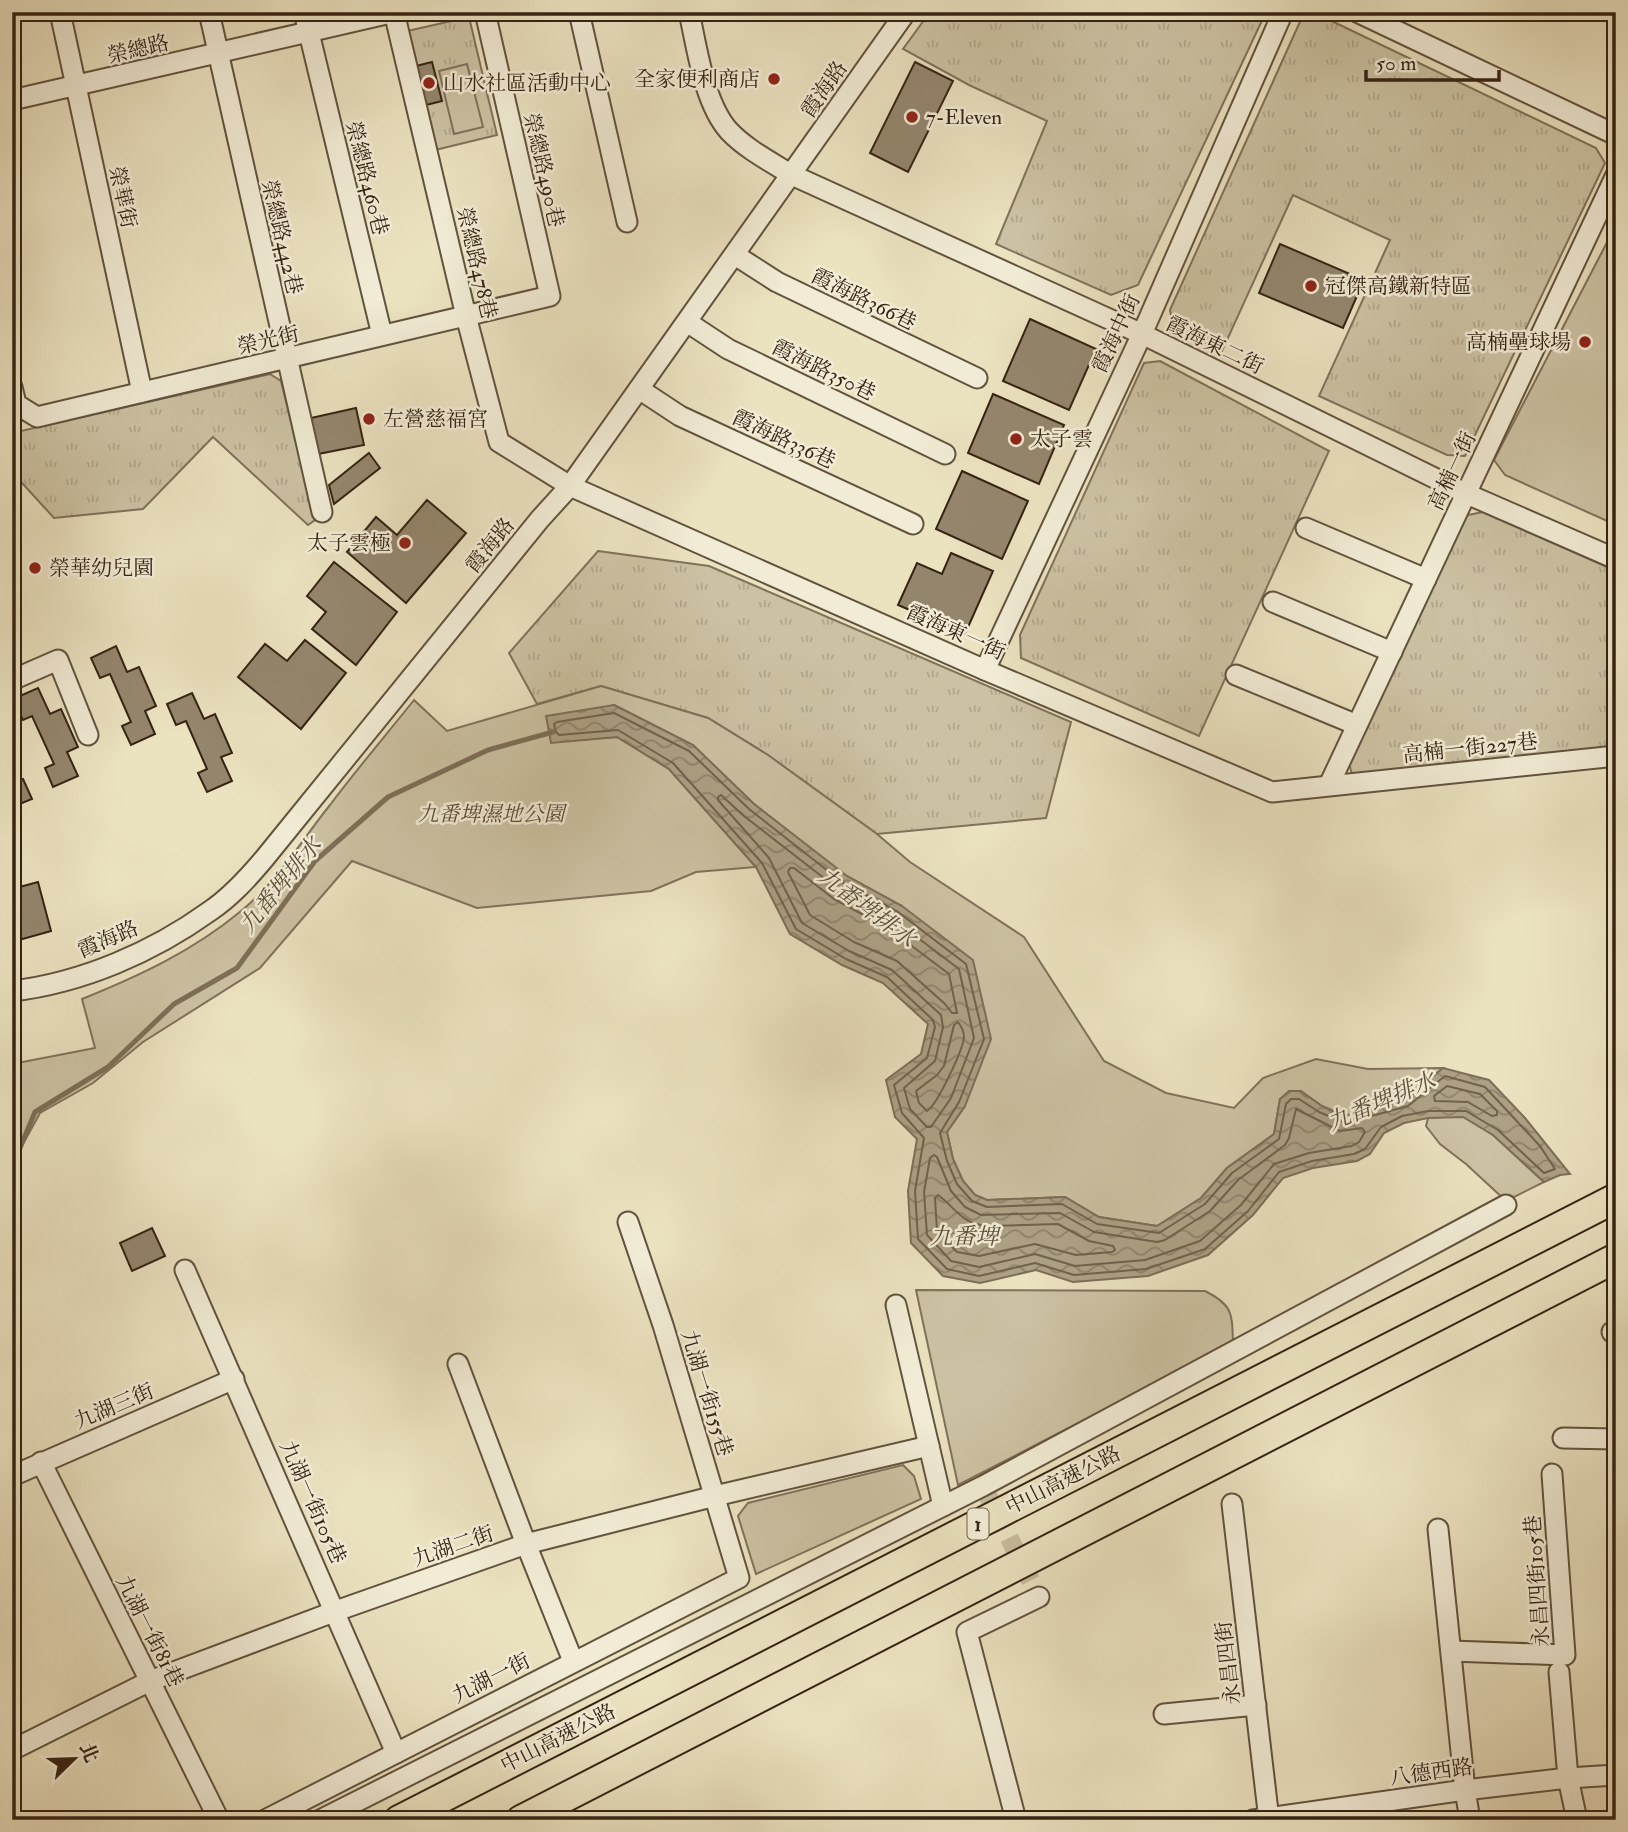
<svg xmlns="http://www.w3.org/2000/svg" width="1628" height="1832" font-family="'IM FELL Double Pica','Noto Serif TC',serif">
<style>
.grass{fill:url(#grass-tufts);stroke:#80725b;stroke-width:2}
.park{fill:#ccc2a3;stroke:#80725b;stroke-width:2}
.water{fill:url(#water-waves);stroke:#7d6f57;stroke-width:2}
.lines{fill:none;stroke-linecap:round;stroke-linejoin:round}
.shore{stroke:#71624c;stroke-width:2}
.stream{stroke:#7d6f57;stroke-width:5}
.building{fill:#94866d;stroke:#352313;stroke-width:2}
.minor-tunnel{stroke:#c7bc9d;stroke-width:19;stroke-dasharray:19 10;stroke-linecap:butt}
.minor-casing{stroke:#62533e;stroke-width:23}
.highway-casing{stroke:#352313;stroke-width:32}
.minor{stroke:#f2ecd6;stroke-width:19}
.highway{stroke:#ebe2c0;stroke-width:28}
.poi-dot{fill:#8f2418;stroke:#f2ecd6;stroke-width:2.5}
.labels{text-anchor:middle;stroke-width:5;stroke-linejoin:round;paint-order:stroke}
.shield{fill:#f2ecd6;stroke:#6e5f4e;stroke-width:2}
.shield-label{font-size:19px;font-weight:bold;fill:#352313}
.street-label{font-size:21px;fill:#352313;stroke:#f2ecd6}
.poi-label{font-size:21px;fill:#352313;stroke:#f2ecd6;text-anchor:start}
.park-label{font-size:21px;font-style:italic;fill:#5b4b37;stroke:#f2ecd6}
.water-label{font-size:23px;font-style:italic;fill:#5f4f3b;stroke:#f2ecd6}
</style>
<defs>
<pattern id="grass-tufts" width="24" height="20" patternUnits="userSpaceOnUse" patternTransform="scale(1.75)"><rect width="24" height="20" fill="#ccc2a3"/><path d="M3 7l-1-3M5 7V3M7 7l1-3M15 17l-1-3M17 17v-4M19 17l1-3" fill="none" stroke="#b0a68b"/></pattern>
<pattern id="water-waves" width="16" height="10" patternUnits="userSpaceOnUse" patternTransform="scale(1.75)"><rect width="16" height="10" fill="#ada185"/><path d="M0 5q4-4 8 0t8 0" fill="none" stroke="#8e836c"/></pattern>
</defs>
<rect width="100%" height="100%" fill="#ebe2c0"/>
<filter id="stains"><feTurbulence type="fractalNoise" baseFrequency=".00286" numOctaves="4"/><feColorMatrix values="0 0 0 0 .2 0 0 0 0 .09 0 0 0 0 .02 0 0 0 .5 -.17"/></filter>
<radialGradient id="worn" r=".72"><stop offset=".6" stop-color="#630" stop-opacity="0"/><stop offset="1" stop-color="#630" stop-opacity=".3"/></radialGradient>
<g class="grass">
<polygon points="930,12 1266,12 1138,285 1111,295 996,244 1047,121 969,85 903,49"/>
<polygon points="1315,13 1596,148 1605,163 1465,456 1447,455 1319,396 1390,240 1293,195 1222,351 1173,327 1170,310 1303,15"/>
<polygon points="469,17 497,135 431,151 403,32"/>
<polygon points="1160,361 1329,451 1199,736 1021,658 1020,635 1144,363"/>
<polygon points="270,374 281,381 315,520 308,525 213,437 143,509 54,518 12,472 12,433"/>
<polygon points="1483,512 1616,571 1616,748 1352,774 1349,764 1463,516"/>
<polygon points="598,551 709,566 1071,722 1046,818 877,834 768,755 708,718 601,686 537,704 509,653"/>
</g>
<g class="park">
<polygon points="467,64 483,127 454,134 439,71"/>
<polygon points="1616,225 1616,525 1505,475 1494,460"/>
<path d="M601,686L708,718L768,755L877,834L910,862L1024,937L1104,1061L1166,1093L1234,1108L1263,1078L1316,1059L1368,1069L1443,1068L1405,1100L1344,1116L1322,1106L1301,1092L1280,1099L1274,1134L1227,1168L1201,1198L1157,1226L1099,1217L1065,1197L987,1200L975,1195L963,1181L953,1159L947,1132L965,1106L902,906L847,877L754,804L693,745L614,705L551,742L617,737L669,769L756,867L696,872L651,891L477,908L352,861L260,968L143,1042L93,1083L40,1113L12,1164V1064L95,1048L82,999C139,976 193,951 241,911C278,881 301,841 330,805C357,769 386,735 414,700L447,731Z"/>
<polygon points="1463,1116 1493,1135 1544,1182 1506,1201 1466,1164 1440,1144 1426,1126 1428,1118"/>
<path d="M916,1290L1205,1291C1233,1305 1232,1313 1233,1343L958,1485Z"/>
<polygon points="903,1465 914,1476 921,1499 756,1574 738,1516 748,1503"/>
</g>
<polygon class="water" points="614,705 693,745 754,804 847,876 902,906 973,960 991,1039 965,1106 947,1132 953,1159 963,1181 975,1195 987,1200 1065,1197 1099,1217 1157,1226 1201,1198 1227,1168 1274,1134 1280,1099 1289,1091 1301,1091 1322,1106 1345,1116 1405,1100 1443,1068 1489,1080 1525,1118 1570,1174 1560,1175 1544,1182 1493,1135 1463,1117 1428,1118 1404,1123 1384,1133 1370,1154 1357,1161 1313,1168 1283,1178 1253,1215 1208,1255 1148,1276 1073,1282 1036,1270 980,1283 943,1276 911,1243 908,1191 917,1139 895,1117 886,1080 921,1054 928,1024 883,983 842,965 790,934 756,867 669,769 617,737 551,743 546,716"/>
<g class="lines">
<g class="shore">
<polygon points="614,713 689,751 749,809 842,882 898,912 966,964 984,1039 959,1102 940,1133 947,1161 957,1184 972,1201 987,1207 1062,1204 1097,1224 1159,1233 1205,1204 1232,1173 1279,1139 1286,1104 1291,1099 1299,1099 1319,1112 1346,1123 1408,1106 1445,1076 1485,1087 1540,1146 1555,1169 1544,1173 1498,1130 1466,1111 1428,1111 1402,1116 1381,1127 1365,1149 1354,1154 1312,1161 1279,1172 1248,1211 1205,1249 1146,1269 1074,1275 1035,1263 979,1276 947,1269 918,1239 915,1191 924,1138 902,1113 894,1085 927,1058 935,1027 933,1020 887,977 846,959 796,929 762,863 673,763 618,730 559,735 556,732 554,724 557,722"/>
<polygon points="721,795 744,816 838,889 893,919 959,969 974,1038 951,1098 931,1127 927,1127 910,1109 904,1088 935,1061 943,1027 941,1015 892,970 849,951 802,923 769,858 718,800 718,797"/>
<polygon points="790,868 794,868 834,899 888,928 949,974 957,1013 952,1013 945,1004 897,961 854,942 810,915 788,872"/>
<path d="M958,1022C961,1026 964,1032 964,1037C963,1050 937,1105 927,1111L919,1103L916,1091L937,1075L944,1066L954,1025Z"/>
<polygon points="1447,1086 1480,1094 1497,1111 1497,1115 1492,1116 1468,1102 1435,1101 1434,1096"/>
<polygon points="1296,1109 1340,1131 1362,1128 1365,1132 1359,1142 1352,1146 1309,1153 1274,1164 1241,1205 1200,1241 1145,1260 1075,1266 1035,1254 979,1267 951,1261 927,1235 924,1192 930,1158 934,1155 937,1157 951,1191 965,1207 981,1215 1060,1213 1094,1232 1157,1242 1165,1240 1210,1211 1238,1180 1285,1145 1289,1138"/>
<path d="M938,1195C956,1208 961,1224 988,1226L1058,1224L1089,1241L1113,1246L1115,1250L1112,1252L1076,1255L1035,1244L979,1256L957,1252L937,1231L935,1198Z"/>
</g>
<polyline class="stream" points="12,1167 35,1112 108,1067 174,1004 237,968 315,861 388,797 488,750 553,732"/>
</g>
<g class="building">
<polygon points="432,62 442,101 426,105 416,66"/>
<polygon points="915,62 953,81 908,172 870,153"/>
<polygon points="1280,244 1364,280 1343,328 1259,293"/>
<polygon points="1030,319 1096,349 1069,410 1003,381"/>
<polygon points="993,394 1064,425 1039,484 968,453"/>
<polygon points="356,408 364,445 318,454 311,418"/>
<polygon points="369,453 380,468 334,504 329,485"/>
<polygon points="962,471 1028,501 1002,559 936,529"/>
<polygon points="427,500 466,533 406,603 347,552 376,517 397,535"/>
<polygon points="951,553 993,571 965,634 898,605 917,563 942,574"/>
<polygon points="334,562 397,612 356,665 312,629 326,612 307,596"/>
<polygon points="305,640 346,673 301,729 238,677 265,644 287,661"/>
<polygon points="116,646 127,672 139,667 156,706 145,711 155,734 131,745 122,726 131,722 110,674 100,678 91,658"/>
<polygon points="38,688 50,714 61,709 78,747 67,752 78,776 53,787 45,768 54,764 32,716 23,720 13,699"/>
<polygon points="192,693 204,719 215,714 232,753 221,757 232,781 207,792 198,773 207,769 186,721 176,725 167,704"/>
<polygon points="23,779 32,799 12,807 12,782 13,783"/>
<polygon points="38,882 51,931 12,942 12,889"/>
<polygon points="152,1228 165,1256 132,1271 120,1243"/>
</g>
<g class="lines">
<polyline class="minor-tunnel" points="983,1486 1039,1597"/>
<defs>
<g id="minor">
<polyline points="60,12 142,392"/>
<polyline points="209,12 322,512"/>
<polyline points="304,12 382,335"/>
<polyline points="394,12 466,316 499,442 570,486 985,670 1272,792 1616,756"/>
<polyline points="579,12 627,222"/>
<path d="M689,12C697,48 704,103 729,131C746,149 771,162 792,175L1142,334L1467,494L1616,559"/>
<polyline points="1357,12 1616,135"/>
<polyline points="12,100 395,12"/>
<polyline points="735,255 777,282 977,378"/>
<polyline points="687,322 728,349 945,454"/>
<polyline points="12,387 16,404 37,417 550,296 485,12"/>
<polyline points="639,389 680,416 913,524"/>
<polyline points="1306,528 1426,579"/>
<polyline points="1273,602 1392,652"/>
<polyline points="985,670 1142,334 1283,12"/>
<polyline points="1236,675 1357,725"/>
<polyline points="12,680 58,660 88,735"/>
<polyline points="1329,785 1616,175"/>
<path d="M12,991C82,983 153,952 210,911C231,897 248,878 264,859L540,519L570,486L906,12"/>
<polyline points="185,1270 396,1753"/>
<polyline points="896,1305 943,1506"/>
<polyline points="1612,1332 1616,1332"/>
<polyline points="458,1364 526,1544 573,1661"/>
<polyline points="1563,1438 1616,1439"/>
<polyline points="41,1462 219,1820"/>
<polyline points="12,1476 234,1379"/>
<polyline points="1232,1504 1269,1820"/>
<polyline points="1438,1529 1465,1790 1470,1820"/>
<polyline points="1451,1651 1565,1655 1552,1474"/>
<polyline points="1559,1672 1568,1778 1577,1820"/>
<polyline points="1164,1714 1256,1705"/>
<polyline points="12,1750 150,1681 336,1611 526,1544 715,1496 929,1446"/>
<polyline points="265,1820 739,1578 663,1325 628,1222"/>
<polyline points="320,1820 983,1486 1506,1205"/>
<polyline points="1016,1820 967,1632 1039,1597"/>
<polyline points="1253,1820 1465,1790 1568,1778 1616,1775"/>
</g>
<g id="highway">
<polyline points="399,1820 1616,1198"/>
<polyline points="521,1820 1616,1258"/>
</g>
</defs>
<use href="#minor" class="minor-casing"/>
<use href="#highway" class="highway-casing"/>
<use href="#minor" class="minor"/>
<use href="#highway" class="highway"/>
</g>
<g class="poi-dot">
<circle cx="774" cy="79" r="7"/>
<circle cx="429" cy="83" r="7"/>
<circle cx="912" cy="117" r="7"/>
<circle cx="1311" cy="286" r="7"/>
<circle cx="1585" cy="342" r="7"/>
<circle cx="369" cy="419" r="7"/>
<circle cx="1016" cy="439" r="7"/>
<circle cx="405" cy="543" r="7"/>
<circle cx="35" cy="568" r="7"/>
</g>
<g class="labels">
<rect class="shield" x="967.5" y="1508.5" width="21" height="31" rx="5"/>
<g class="shield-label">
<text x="978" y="1531">1</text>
</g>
<g class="street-label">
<text transform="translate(138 49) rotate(-13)" y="7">榮總路</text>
<text transform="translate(824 89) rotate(-55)" y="7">霞海路</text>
<text transform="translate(544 170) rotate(77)" y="7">榮總路490巷</text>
<text transform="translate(367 178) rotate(76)" y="7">榮總路460巷</text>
<text transform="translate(123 197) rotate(78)" y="7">榮華街</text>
<text transform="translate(282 237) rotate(77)" y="7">榮總路442巷</text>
<text transform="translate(477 263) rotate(77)" y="7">榮總路478巷</text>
<text transform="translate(864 299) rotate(26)" y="7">霞海路366巷</text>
<text transform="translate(1116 333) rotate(-65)" y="7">霞海中街</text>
<text transform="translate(268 340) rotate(-13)" y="7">榮光街</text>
<text transform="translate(1215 345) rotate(26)" y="7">霞海東二街</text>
<text transform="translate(824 370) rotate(26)" y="7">霞海路350巷</text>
<text transform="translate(784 439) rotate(25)" y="7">霞海路336巷</text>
<text transform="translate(1452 471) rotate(-65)" y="7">高楠一街</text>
<text transform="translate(490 545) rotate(-51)" y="7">霞海路</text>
<text transform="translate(956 632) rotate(24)" y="7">霞海東一街</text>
<text transform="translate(1470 748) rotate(-6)" y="7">高楠一街227巷</text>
<text transform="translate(108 939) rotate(-23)" y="7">霞海路</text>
<text transform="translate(707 1393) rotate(73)" y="7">九湖一街155巷</text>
<text transform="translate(114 1406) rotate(-23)" y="7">九湖三街</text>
<text transform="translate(1063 1480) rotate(-27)" y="7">中山高速公路</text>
<text transform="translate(313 1502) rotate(66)" y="7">九湖一街105巷</text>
<text transform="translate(453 1546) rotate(-19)" y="7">九湖二街</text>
<text transform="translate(1537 1581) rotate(-94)" y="7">永昌四街105巷</text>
<text transform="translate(150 1631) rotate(63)" y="7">九湖一街81巷</text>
<text transform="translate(1228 1663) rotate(-97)" y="7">永昌四街</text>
<text transform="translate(491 1678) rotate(-27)" y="7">九湖一街</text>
<text transform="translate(558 1738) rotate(-27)" y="7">中山高速公路</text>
<text transform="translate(1431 1772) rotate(-8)" y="7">八德西路</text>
</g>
<g class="poi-label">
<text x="760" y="86" text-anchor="end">全家便利商店</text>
<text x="443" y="90">山水社區活動中心</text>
<text x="926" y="124">7-Eleven</text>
<text x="1325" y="293">冠傑高鐵新特區</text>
<text x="1571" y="349" text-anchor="end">高楠壘球場</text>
<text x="383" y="426">左營慈福宮</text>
<text x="1030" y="446">太子雲</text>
<text x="391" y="550" text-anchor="end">太子雲極</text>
<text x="49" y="575">榮華幼兒園</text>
</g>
<g class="park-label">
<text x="491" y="821">九番埤濕地公園</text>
</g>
<g class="water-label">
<text transform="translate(280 885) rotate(-51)" y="8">九番埤排水</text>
<text transform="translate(867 907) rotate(37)" y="8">九番埤排水</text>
<text transform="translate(1381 1101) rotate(-23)" y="8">九番埤排水</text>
<text x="964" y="1244">九番埤</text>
</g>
</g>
<rect width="1628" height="1832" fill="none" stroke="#ebe2c0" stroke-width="42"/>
<rect x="14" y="14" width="1600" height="1804" fill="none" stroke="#352313" stroke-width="3.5"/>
<rect x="21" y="21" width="1586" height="1790" fill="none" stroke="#352313" stroke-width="2"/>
<g transform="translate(74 1759) rotate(67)" stroke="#f2ecd6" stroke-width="5" paint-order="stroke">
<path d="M0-5L12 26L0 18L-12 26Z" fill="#352313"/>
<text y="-10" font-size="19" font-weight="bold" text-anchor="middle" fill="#352313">北</text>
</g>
<path d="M1366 70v10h133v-10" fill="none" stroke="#352313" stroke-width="3.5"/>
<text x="1376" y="70" font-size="21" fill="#352313" stroke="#f2ecd6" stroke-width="5" paint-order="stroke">50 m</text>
<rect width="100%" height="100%" filter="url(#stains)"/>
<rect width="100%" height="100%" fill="url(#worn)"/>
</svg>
